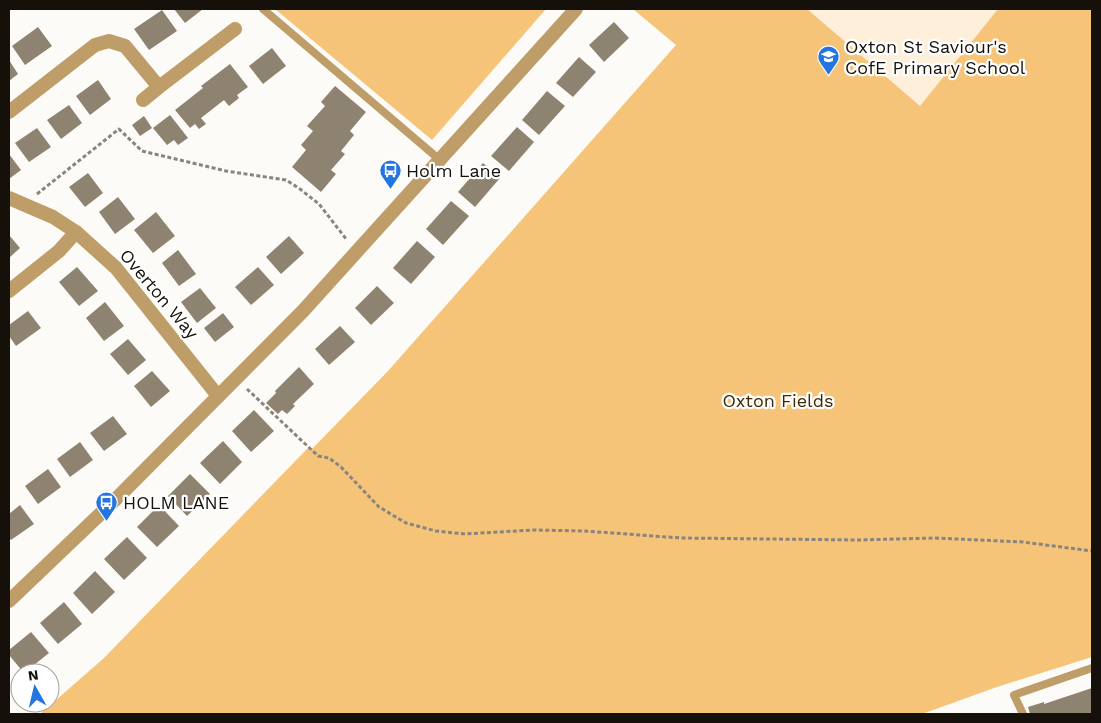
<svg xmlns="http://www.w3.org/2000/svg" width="1101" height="723" font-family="'Work Sans',sans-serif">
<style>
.built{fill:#fdefda}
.green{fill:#f6c478}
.building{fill:#8e8271}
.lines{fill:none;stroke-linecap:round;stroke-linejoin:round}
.path{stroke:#888580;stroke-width:3;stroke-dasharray:4 2.5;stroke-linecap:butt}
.service{stroke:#bf9d69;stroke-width:8}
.minor{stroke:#bf9d69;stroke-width:14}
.labels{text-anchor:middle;stroke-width:4.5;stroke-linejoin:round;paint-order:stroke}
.poi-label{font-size:18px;fill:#15110a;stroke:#fff;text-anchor:start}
.street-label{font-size:18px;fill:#15110a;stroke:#fff}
.park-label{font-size:18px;fill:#3f2a04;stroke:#fff}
</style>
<rect width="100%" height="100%" fill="#fdfbf7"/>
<polygon class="built" points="633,9 998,9 920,107"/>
<g class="green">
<polygon points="275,9 546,9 432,140"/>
<polygon points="633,9 807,9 920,106 998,9 1092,9 1092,657 997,687 922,714 40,714 104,658 307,449 313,448 388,371 676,45"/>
</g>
<g class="building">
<polygon points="174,9 203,9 185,23"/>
<polygon points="162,10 177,31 149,50 134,29"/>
<polygon points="614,22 629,38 604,62 589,45"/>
<polygon points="38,27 52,46 25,65 12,46"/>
<polygon points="272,48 286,66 263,84 249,66"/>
<polygon points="579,57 596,72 573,97 556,83"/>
<polygon points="9,60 18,74 9,81"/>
<polygon points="230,64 248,87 237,95 239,98 229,106 224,100 201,118 206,124 199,129 195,124 190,128 175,110 203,88 201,86"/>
<polygon points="98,80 111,99 90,115 76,96"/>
<polygon points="335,86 366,112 350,131 354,135 341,151 345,154 331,170 336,174 321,192 292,167 306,150 301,145 313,131 307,126 325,106 321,102"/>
<polygon points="547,91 565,106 539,135 522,120"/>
<polygon points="69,105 82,123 61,139 47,120"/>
<polygon points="170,115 188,138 178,145 174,140 167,145 153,128"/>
<polygon points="144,116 152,128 140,136 132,125"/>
<polygon points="517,127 534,142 509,171 491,156"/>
<polygon points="37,128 51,147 29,162 15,143"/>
<polygon points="9,154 21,170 9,179"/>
<polygon points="483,163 500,178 475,207 458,192"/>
<polygon points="88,173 103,193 85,207 69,187"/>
<polygon points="118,197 135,219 115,234 99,212"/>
<polygon points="451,201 469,216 443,245 426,229"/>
<polygon points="156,212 175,236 153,253 134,230"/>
<polygon points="9,235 20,248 9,258"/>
<polygon points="289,236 304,253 281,274 266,257"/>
<polygon points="417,241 435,257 411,284 393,268"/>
<polygon points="178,250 196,274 179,286 162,263"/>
<polygon points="77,267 98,291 79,306 59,282"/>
<polygon points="258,267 274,285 251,305 235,287"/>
<polygon points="377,286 394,303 371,325 355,308"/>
<polygon points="200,288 216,308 197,323 181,302"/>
<polygon points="105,302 124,326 104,341 86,318"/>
<polygon points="28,311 41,328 16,346 9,336 9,325"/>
<polygon points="223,313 234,327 215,342 204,328"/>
<polygon points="340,326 355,342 329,365 315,349"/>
<polygon points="128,339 146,360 128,375 110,354"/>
<polygon points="299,367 314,384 293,404 295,406 287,414 282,410 278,414 266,403 276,393 275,391"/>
<polygon points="152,371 170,391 151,407 134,386"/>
<polygon points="254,410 274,431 251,452 232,431"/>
<polygon points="113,416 127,434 104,451 90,433"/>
<polygon points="223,441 242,462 220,484 200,463"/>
<polygon points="80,442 93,460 70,477 57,459"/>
<polygon points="48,469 61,487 38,504 25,486"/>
<polygon points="190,474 210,494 187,516 168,496"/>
<polygon points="20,505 34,524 11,540 9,538 9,514"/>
<polygon points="159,505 179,526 157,547 137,527"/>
<polygon points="127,537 147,558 124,580 104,559"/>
<polygon points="95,571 115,592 92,614 73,593"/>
<polygon points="64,602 82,624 58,644 40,623"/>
<polygon points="31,632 49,653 24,673 9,655 9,650"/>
<polygon points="1092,688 1092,714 1030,714 1028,707 1044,702 1044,704"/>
</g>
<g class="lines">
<g class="path">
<polyline points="37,194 119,129 142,151 226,171 286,180 300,189 319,204 347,240"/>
<polyline points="247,389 318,456 329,458 341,467 379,507 406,523 436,531 465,534 533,530 585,531 681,538 858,540 935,538 1023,542 1092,551"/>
</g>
<g class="service">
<polyline points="263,9 440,160"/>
<polyline points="1023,714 1014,695 1092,668"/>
</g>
<g class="minor">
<polyline points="143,100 159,87"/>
<polyline points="9,112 95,45 109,41 125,46 159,87 235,29"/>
<polyline points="9,198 53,217 76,232 116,268 218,396"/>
<polyline points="9,291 59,251 76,232"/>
<polyline points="9,601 118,497 303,311 576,9"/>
</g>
</g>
<defs>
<symbol id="school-pin" viewBox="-11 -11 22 30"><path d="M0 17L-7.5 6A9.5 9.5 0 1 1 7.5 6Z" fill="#2376e1" stroke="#fff"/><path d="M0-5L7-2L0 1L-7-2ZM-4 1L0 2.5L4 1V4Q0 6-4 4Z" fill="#fff"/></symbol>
<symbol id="bus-pin" viewBox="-11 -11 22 30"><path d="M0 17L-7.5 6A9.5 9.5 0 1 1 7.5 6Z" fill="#2376e1" stroke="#fff"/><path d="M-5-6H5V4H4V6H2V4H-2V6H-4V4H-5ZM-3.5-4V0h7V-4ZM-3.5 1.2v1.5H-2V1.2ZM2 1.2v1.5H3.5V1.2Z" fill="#fff"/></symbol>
</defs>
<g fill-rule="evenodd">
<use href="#school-pin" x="816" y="44" width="25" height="34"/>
<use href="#bus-pin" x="378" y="158" width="25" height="34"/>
<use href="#bus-pin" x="94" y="490" width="25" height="34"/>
</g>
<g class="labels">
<g class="poi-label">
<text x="845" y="53">Oxton St Saviour's<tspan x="845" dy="21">CofE Primary School</tspan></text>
<text x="406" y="177">Holm Lane</text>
<text x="123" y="509">HOLM LANE</text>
</g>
<g class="street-label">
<text transform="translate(159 294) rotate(50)" y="6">Overton Way</text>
</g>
<g class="park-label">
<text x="778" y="407">Oxton Fields</text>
</g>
</g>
<rect width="1101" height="723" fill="none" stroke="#15110a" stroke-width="20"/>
<g transform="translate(35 688) rotate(352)"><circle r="24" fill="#ffffff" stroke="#a1a09d"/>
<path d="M0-4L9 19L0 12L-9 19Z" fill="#2376e1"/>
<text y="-8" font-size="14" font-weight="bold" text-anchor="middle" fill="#15110a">N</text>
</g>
</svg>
